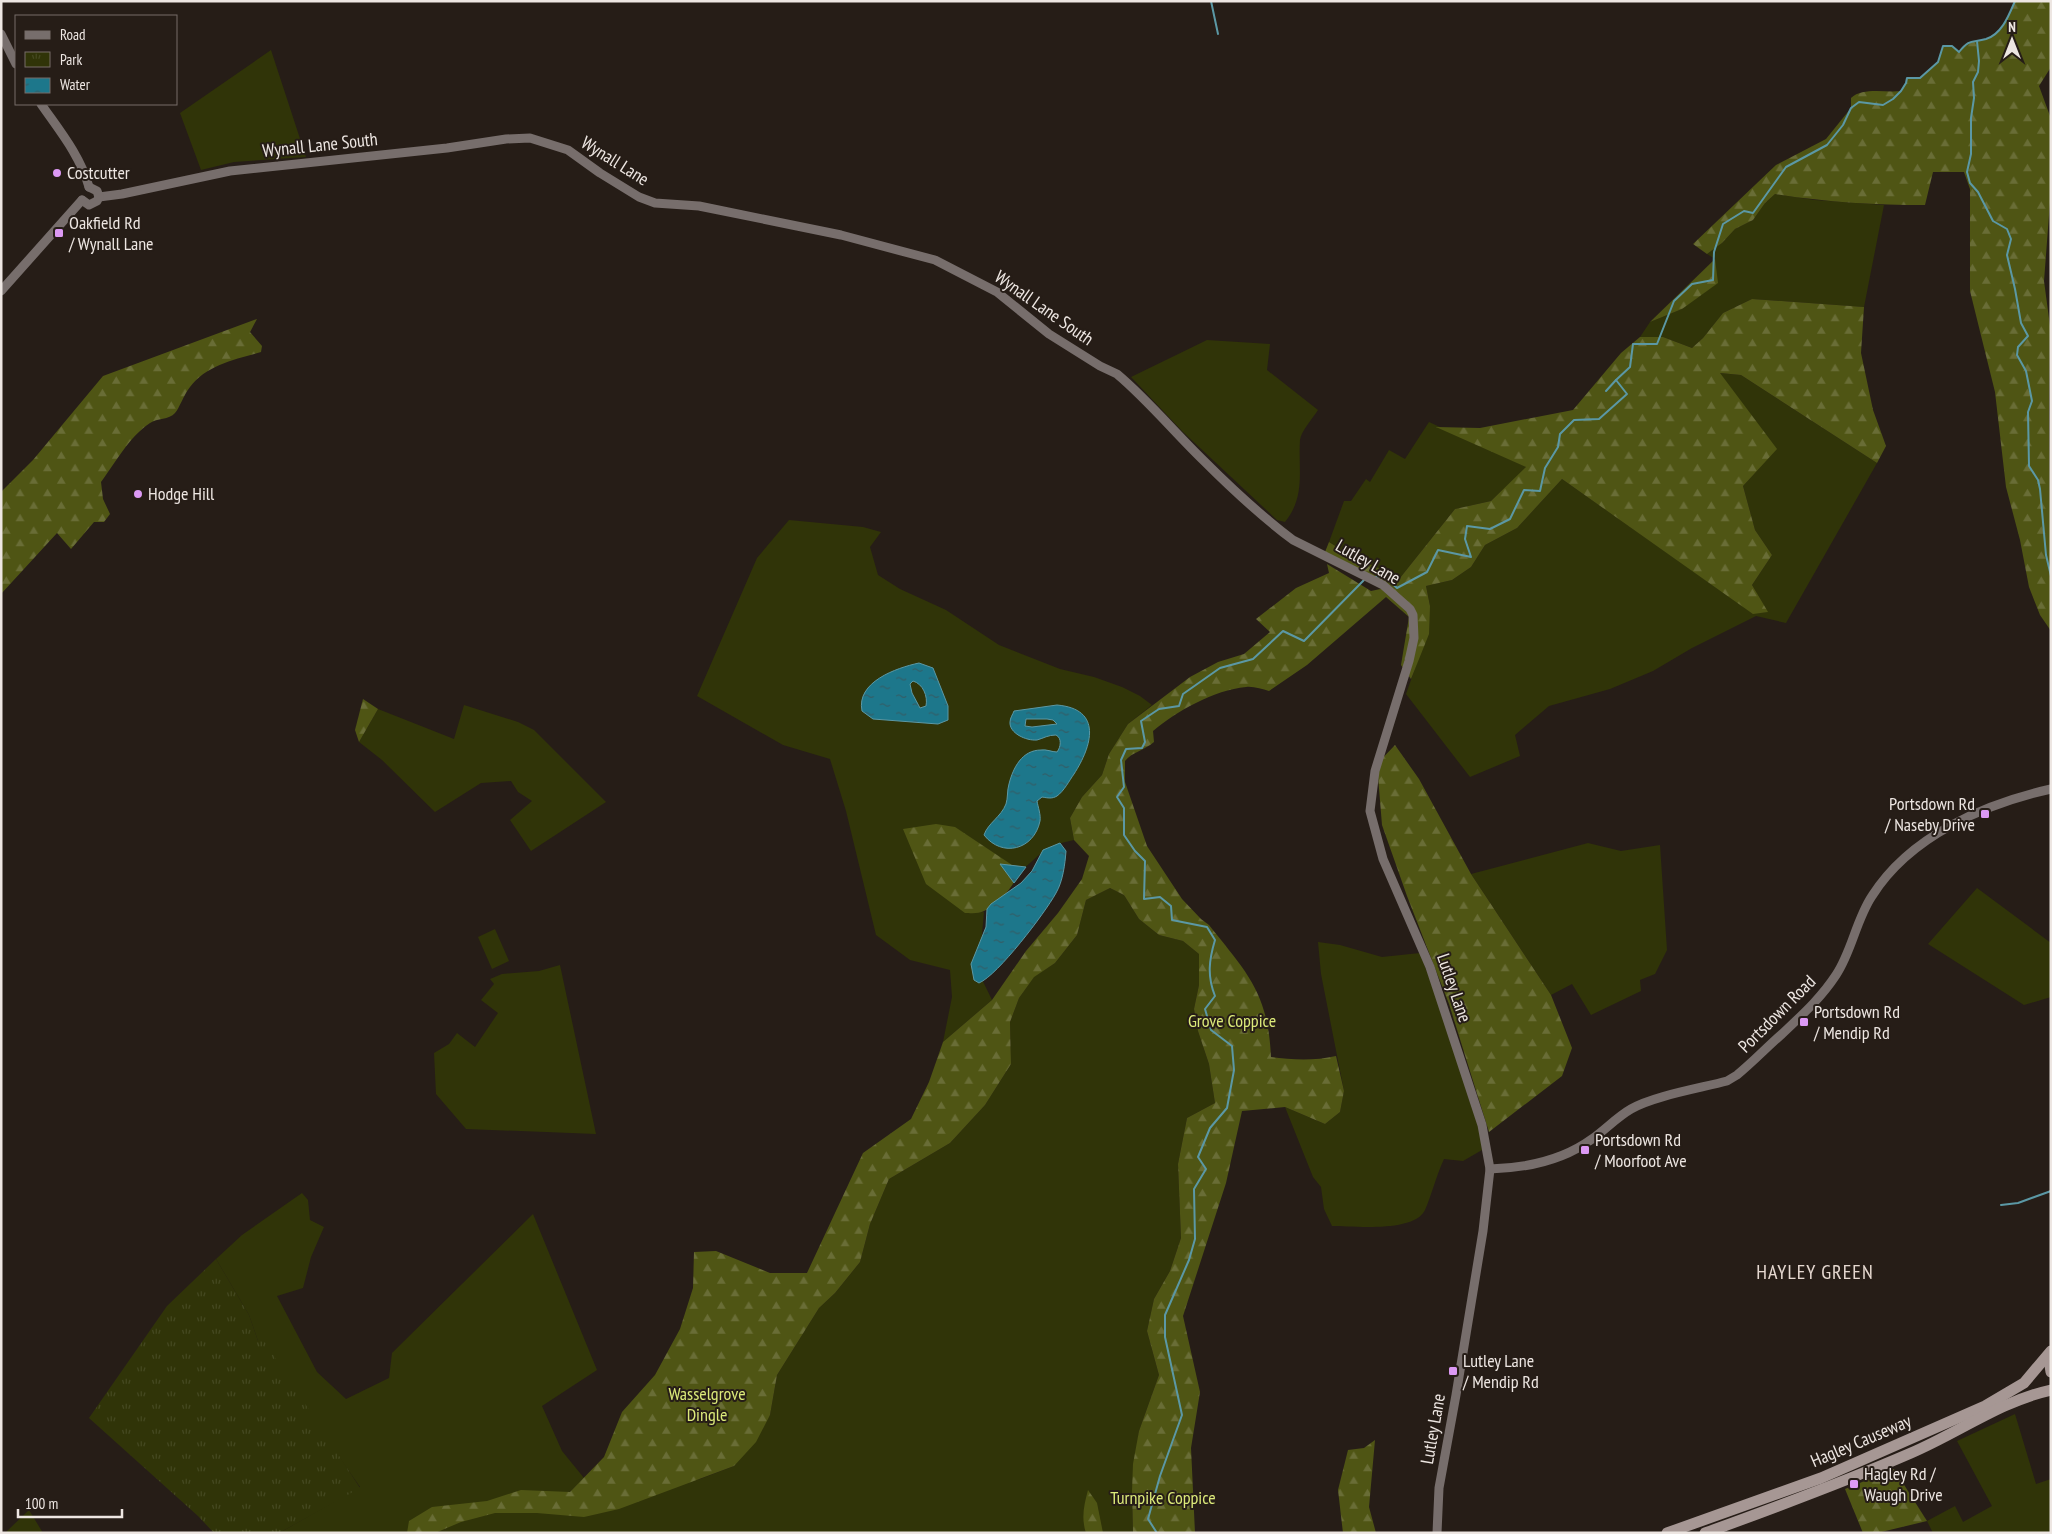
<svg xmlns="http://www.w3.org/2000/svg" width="2052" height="1534" font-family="'PT Sans Narrow',sans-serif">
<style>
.grass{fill:#303408}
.forest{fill:url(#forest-firs)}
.park{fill:url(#park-tufts)}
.water{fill:url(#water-ripples);stroke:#5b98a5;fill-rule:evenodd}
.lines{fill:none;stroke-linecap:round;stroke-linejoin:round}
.stream{stroke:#5b98a5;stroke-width:2}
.secondary{stroke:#776e6c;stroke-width:9}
.highway{stroke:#a69794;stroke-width:11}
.poi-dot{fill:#dc99f4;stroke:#261d17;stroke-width:2}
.labels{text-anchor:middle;stroke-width:4;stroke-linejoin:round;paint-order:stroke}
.street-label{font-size:18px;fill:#ede6e2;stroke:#261d17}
.poi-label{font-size:18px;fill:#ede6e2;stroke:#261d17;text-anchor:start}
.park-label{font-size:18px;fill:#dcea7a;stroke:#261d17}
.quarter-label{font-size:20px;letter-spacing:1px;fill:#e5d8d0;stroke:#261d17}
</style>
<defs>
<pattern id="forest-firs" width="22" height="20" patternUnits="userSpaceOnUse" patternTransform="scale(1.25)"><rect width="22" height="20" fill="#4f5514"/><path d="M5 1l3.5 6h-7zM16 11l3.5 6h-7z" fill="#696d36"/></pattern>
<pattern id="park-tufts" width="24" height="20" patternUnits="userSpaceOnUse" patternTransform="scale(1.25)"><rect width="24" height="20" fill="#303408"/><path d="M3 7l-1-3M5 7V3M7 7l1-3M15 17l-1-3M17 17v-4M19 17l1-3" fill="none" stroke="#444820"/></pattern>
<pattern id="water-ripples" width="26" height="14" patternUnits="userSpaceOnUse" patternTransform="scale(1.25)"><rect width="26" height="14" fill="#1d778b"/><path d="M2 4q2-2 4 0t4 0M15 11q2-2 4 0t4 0" fill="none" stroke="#325e68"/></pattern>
</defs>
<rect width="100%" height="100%" fill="#261d17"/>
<g class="grass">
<polygon points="271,50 306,157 234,162 201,170 180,113"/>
<polygon points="1775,194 1815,200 1884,205 1864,307 1752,299 1723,313 1703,338 1692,348 1663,337 1640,337 1650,322 1682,309 1715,259 1707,254 1722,243 1735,229 1753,220 1765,203"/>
<path d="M1207,340L1270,344L1267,370L1318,410C1313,418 1301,431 1300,440C1298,470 1306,496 1285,522L1277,520L1183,432L1131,377Z"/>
<polygon points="1719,373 1741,375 1877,463 1786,623 1756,616 1692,648 1653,671 1610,689 1549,706 1515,735 1520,756 1470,777 1406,694 1417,663 1430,606 1426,586 1452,580 1471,567 1485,545 1517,528 1562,479 1753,613 1767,612 1752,585 1772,555 1755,530 1743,486 1776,449"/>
<polygon points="1429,422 1527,467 1491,501 1455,509 1400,578 1348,554 1329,542 1344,501 1351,501 1366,479 1370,482 1389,450 1405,459"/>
<path d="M789,520L863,527L881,532L870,547L878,575L900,589L946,610L999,645L1060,669L1094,677L1122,687L1140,696L1152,705L1128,724L1109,754L1102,775L1082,797L1070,818L1074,840C1045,846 1042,853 1021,871C1003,886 983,899 965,913L984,912L981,945L976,967L992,1000L943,1042L952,997L950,970L910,960L876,935L846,811L830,759L783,745L697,696L757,558Z"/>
<polygon points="464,705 518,722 534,730 606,802 531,851 510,820 532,801 518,792 511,781 481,783 435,812 382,760 359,742 378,709 454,739"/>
<polygon points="1588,843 1621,851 1660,845 1667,950 1655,974 1640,980 1641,991 1591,1015 1572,984 1551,995 1471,874"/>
<polygon points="1110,888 1124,895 1139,919 1159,935 1183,941 1199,954 1199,985 1194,1009 1198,1031 1209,1064 1215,1103 1187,1118 1178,1164 1181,1238 1170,1271 1154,1299 1147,1331 1159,1375 1139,1431 1132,1491 1133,1533 279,1533 360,1487 258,1341 249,1315 216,1259 242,1235 302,1193 308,1200 310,1220 324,1227 311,1257 303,1288 277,1296 317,1372 346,1399 389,1378 392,1353 533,1214 597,1370 542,1406 562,1451 584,1478 570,1492 700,1479 734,1466 770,1415 777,1375 819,1308 835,1293 860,1262 870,1224 889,1179 950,1143 985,1105 1011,1064 1010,1022 1019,998 1034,976 1055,963 1077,935 1086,900"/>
<polygon points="1977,888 2051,943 2051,997 2024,1005 1928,944"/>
<polygon points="495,929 509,961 492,969 478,937"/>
<path d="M1318,942L1340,945L1382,957L1420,953L1450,1033L1480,1123L1482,1150L1463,1161L1444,1159C1436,1176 1432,1194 1425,1210C1414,1233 1353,1226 1332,1226L1324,1209L1321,1187L1313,1177L1285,1107L1325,1124L1340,1112L1344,1091L1321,974Z"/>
<polygon points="560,965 596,1134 466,1129 436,1094 434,1053 449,1044 457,1033 475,1047 498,1013 481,1000 494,984 490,979 502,974 539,971"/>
<polygon points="2015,1414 2036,1484 2051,1479 2051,1533 1933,1533 1927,1521 1955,1506 1963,1522 1992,1506 1957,1441"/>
<polygon points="29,1510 43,1533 5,1533"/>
</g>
<g class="forest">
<path d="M2015,1H2051V67L2039,86L2050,116V202L2044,281L2050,326L2049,410L2051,631L2040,615L2029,587L2020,540L2006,487L1995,392L1970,291V189L1964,172H1933L1925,205C1875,205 1825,202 1775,194L1765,203L1753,220L1735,229L1722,243L1707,254L1693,244L1776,165L1826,139L1851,108V98C1863,87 1885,93 1901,91L1906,83L1907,78H1920L1938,62L1943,46H1952L1959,52C1971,37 1971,44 1986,39C2002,34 2009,15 2015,1Z"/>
<polygon points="1715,259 1718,283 1682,309 1650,322"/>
<path d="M1752,299L1864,307L1861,353L1873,410L1886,446L1877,463L1741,375L1720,373L1777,449L1743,486L1755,530L1772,555L1752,585L1768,612L1753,614L1562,479L1517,528L1485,545L1471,567L1452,580L1426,586L1430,606L1429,634L1411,679L1401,665L1409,617L1386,597L1307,665L1269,691C1262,689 1253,686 1246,687C1214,690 1177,711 1153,731L1154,742C1145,750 1132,752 1125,761V782L1147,846L1182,899L1201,919L1209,925C1247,973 1268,992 1271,1057C1292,1060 1315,1061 1336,1056L1344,1091L1340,1112L1325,1124L1285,1107L1242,1111L1226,1183L1183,1316L1200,1392L1191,1448L1195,1533H1133L1132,1491L1133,1464L1139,1431L1159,1375L1147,1331L1154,1299L1170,1271L1181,1238L1178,1164L1187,1118L1215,1103L1209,1064L1198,1031L1194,1009L1199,985V954L1183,941L1159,935L1139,919L1124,895L1110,888L1086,900L1077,935L1055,963L1034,977L1019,998L1010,1022L1011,1064L985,1105L950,1143L889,1179L870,1224L860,1262L835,1293L819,1308L777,1375L770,1415L756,1442L734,1466L619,1509L584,1517L537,1513H495L461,1522L435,1533H407L409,1521L432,1507L487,1501L521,1490L570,1492L604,1457L622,1412L655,1375L680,1329L693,1288L694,1252L716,1251L770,1273H807L863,1153L911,1119L929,1082L943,1042L992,1000L1026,951L1058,913L1082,879L1089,856L1074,840L1070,818L1082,797L1102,775L1109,754L1128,724L1190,677L1218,662L1244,654L1270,632L1256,619L1296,588L1329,573L1327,564L1371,591L1390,587L1325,552L1329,542L1348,554L1400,578L1455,509L1491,501L1526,467L1436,427L1480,428L1573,410L1621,353L1640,337H1663L1692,348L1703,338L1723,313Z"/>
<path d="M257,319L250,332L262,346L261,352C236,359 206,365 190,387C184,394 179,409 175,413C169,420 157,418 150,423C129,437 116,462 101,482L103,499L110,514L104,522H94L71,549L57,533L1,594V492L33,460L103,376Z"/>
<polygon points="363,699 378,709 359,742 355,730"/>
<polygon points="1395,745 1419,779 1471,874 1551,995 1572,1048 1562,1076 1489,1132 1449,1004 1407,896 1382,825 1377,764"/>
<path d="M936,824L955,827L1021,871C1012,886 1001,904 984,911C979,914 970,913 965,913L926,884L903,829Z"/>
<polygon points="1375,1440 1369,1507 1376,1533 1343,1533 1338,1490 1348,1450 1364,1448"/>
<polygon points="1894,1469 1927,1521 1877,1533 1863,1533 1845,1489"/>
<path d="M1088,1490L1097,1503L1103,1533H1086C1081,1518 1084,1505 1088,1490Z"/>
</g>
<polygon class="park" points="216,1259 249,1315 258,1341 265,1342 360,1488 279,1533 214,1533 198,1516 89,1418 167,1306"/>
<g class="water">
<path d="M919,663L933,668L948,706V720L938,724L873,719L862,711C856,682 896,668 919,663ZM913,681C923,684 928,696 926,706L920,708L912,693L910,684Z"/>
<path d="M1057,705C1103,709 1092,746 1074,774C1069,781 1064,791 1057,796C1052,799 1048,798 1042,797L1037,801C1038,807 1041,815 1040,821C1034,850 1002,858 984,835C988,823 1001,817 1006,804C1008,798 1007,790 1009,784C1013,768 1022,750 1041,750C1046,749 1052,752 1057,752C1061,747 1062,738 1056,735C1048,735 1044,738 1037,740C1026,741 1009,733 1010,722C1010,718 1013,714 1014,711ZM1047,719L1053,720L1057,724L1032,727L1025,726L1026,719Z"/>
<path d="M1060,843L1066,851C1065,864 1063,881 1056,893C1045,913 998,975 979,983L974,980L971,964L986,927L987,909L991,904L1021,883L1032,871L1043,850Z"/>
<polygon points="1000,864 1026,867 1014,883"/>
</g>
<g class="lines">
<g class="stream">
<polyline points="1211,1 1218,34"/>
<polyline points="1977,41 1979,61 1978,72 1973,82 1974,98 1971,118 1971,154 1967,172 1970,183 1978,192 1993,221 2007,229 2011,239 2007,255 2015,289 2021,323 2028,336 2018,347 2017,355 2026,371 2032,401 2028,412 2029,466 2038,480 2040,489 2046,555 2051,576"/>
<polyline points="1606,391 1616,380"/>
<path d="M1375,577L1384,576L1397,588L1427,572L1438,550L1471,557L1465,539L1467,526L1490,529L1510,519L1524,490L1540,491L1545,468L1558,447L1560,434L1574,420L1599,419L1627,394L1616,380L1630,367L1633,344H1657L1674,301L1692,284L1713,280L1714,252L1723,224L1744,211L1753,213L1786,167L1827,145L1843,125L1851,108L1859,102L1883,105L1893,99L1901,91L1906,83L1907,78H1920L1938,62L1943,46H1952L1959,52C1970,38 1972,43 1986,39C2002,34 2009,15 2015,1"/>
<polyline points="2001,1205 2018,1203 2051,1191"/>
<path d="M1157,1533L1148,1519L1160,1476L1182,1415L1165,1337V1315L1189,1260L1195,1239L1194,1189L1206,1169L1198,1157L1210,1128L1227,1108L1234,1070L1232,1046L1211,1030L1205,1009L1215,996C1207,976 1209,960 1215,940L1207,927L1172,920L1171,906L1160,897L1144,899L1145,861L1135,851L1124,835V808L1117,797L1124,787L1121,760L1126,749L1142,748L1145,742L1141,721L1159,709L1179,706L1183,694L1220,668L1253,659L1283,631L1304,641L1364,580"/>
</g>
<g class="secondary">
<polyline points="1,34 16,64"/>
<path d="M41,104C59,130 80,155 89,187"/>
<path d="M99,197L122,194L230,171L447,148L506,139L530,138L568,150L600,173L639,197L655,203L699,206L841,235L935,260L997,292L1049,334L1100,366L1117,374C1148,400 1175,433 1204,461C1232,489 1261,516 1293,540L1383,585L1410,609L1413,615L1414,638L1409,661L1375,771L1370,811L1383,859L1430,967L1482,1125L1490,1169L1483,1231L1456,1395L1439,1488L1437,1533"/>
<polyline points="82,200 89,205 97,201 99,197 97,191 89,187"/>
<polyline points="1,291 82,200"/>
<path d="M1490,1169C1526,1168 1562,1161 1592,1139C1605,1130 1617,1117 1631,1109C1653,1096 1701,1088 1727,1081L1737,1075C1753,1062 1767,1047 1782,1034C1802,1015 1821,998 1836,975C1852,951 1856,920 1872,896C1910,836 1984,804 2051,789"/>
</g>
<g class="highway">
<polyline points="2051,1352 2049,1359 2051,1372"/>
<polyline points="1667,1533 1821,1478 1985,1406 2024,1383 2051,1351"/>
<path d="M1705,1533C1774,1508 1844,1482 1911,1453C1958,1433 2001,1401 2051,1390"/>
</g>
</g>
<g class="poi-dot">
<circle cx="57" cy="173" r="5"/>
<rect x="54" y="228" width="10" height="10" rx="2.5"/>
<circle cx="138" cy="494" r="5"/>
<rect x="1980" y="809" width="10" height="10" rx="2.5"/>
<rect x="1799" y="1017" width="10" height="10" rx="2.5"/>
<rect x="1580" y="1145" width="10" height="10" rx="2.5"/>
<rect x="1448" y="1366" width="10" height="10" rx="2.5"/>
<rect x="1849" y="1479" width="10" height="10" rx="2.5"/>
</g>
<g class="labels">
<g class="street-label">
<text transform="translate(320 145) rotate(-6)" y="6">Wynall Lane South</text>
<text transform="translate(615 161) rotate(32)" y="6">Wynall Lane</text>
<text transform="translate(1044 308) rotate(35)" y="6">Wynall Lane South</text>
<text transform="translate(1368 562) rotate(30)" y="6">Lutley Lane</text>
<text transform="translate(1454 988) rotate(71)" y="6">Lutley Lane</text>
<text transform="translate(1777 1014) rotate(-45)" y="6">Portsdown Road</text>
<text transform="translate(1433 1429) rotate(-80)" y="6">Lutley Lane</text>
<text transform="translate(1861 1441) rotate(-23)" y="6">Hagley Causeway</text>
</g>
<g class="poi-label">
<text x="67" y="179">Costcutter</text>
<text x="69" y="229">Oakfield Rd<tspan x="69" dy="21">/ Wynall Lane</tspan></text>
<text x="148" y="500">Hodge Hill</text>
<text x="1975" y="810" text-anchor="end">Portsdown Rd<tspan x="1975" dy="21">/ Naseby Drive</tspan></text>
<text x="1814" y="1018">Portsdown Rd<tspan x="1814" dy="21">/ Mendip Rd</tspan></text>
<text x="1595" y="1146">Portsdown Rd<tspan x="1595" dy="21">/ Moorfoot Ave</tspan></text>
<text x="1463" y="1367">Lutley Lane<tspan x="1463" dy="21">/ Mendip Rd</tspan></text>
<text x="1864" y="1480">Hagley Rd /<tspan x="1864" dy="21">Waugh Drive</tspan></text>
</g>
<g class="park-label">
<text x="1232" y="1027">Grove Coppice</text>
<text x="707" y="1400">Wasselgrove<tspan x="707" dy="21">Dingle</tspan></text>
<text x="1163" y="1504">Turnpike Coppice</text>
</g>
<g class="quarter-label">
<text x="1815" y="1279">HAYLEY GREEN</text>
</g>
</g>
<rect width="2052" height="1534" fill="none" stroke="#ede6e2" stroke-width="5"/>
<rect x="15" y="15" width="162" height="90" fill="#261d17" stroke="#766d68"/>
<rect x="25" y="31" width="25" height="8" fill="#776e6c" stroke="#766d68"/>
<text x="60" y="40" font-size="15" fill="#ede6e2">Road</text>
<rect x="25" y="52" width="25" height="15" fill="url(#park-tufts)" stroke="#766d68"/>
<text x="60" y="65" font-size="15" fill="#ede6e2">Park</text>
<rect x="25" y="78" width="25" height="15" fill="url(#water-ripples)" stroke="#766d68"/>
<text x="60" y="90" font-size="15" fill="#ede6e2">Water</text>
<g transform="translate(2012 40)" stroke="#261d17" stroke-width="4" paint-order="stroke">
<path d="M0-4L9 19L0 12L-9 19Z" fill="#ede6e2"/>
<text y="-8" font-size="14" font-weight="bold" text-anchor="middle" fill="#ede6e2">N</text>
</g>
<path d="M18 1509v8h104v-8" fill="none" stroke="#ede6e2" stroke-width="2.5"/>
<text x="25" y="1509" font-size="15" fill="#ede6e2" stroke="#261d17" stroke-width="4" paint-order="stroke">100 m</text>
</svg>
